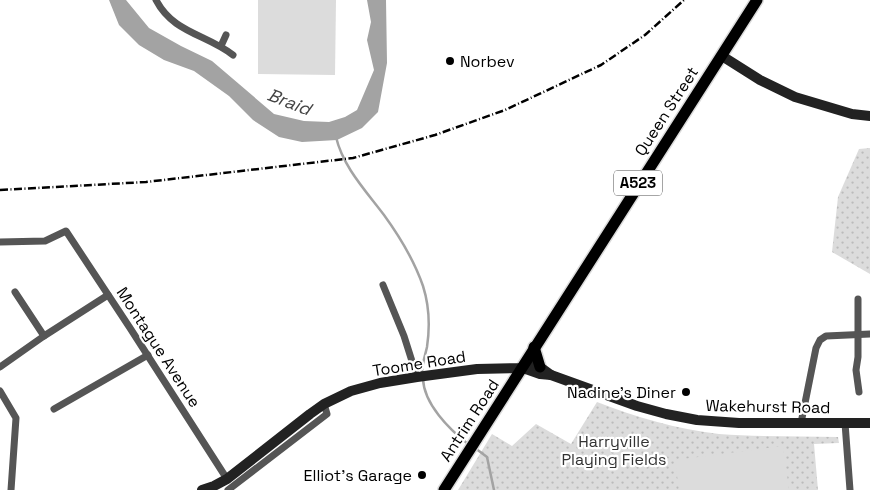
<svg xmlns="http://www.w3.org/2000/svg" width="870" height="490" font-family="'Space Grotesk',sans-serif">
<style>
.grass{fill:url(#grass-dots)}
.garden{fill:#dcdcdc}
.water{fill:#a3a3a3}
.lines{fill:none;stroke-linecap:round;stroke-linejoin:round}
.stream{stroke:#a3a3a3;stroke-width:2.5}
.primary-casing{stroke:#dbdbdb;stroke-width:14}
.street{stroke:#555;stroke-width:7}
.secondary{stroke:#222;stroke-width:10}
.primary{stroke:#000;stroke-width:11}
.rail{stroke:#000;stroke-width:2.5;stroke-dasharray:8 2.5 1 2.5;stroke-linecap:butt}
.poi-dot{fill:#000;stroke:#fff;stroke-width:2}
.labels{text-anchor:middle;stroke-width:4.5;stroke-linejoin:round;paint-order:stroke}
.shield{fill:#fff;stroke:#4c4c4c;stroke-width:1}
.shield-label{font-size:15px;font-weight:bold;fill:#000}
.poi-label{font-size:16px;fill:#000;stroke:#fff;text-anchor:end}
.street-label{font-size:16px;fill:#000;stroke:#fff}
.park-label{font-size:16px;fill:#333;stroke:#fff}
.water-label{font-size:18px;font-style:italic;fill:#444;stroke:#fff}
</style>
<defs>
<pattern id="grass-dots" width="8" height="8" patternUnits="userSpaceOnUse" patternTransform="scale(1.25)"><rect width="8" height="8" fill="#dcdcdc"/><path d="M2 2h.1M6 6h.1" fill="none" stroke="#bbb" stroke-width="1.8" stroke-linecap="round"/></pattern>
</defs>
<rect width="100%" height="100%" fill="#fff"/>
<g class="grass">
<polygon points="870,148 870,274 832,252 838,197 859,149"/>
<path d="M597,402C636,417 676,429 719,434C757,437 799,436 838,437L839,443L814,444L818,490H458L492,434L512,446L536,424L571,444Z"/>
</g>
<g class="garden">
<polygon points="258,0 336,0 335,75 258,74"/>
<polygon points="783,446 789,490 679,490 675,460"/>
</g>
<polygon class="water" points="109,0 126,0 149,28 181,46 212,61 274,114 304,121 329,122 345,117 357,110 374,70 367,40 371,22 367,0 386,0 387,63 378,112 362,128 337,140 302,142 279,137 253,120 229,96 194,71 164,60 139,45 119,25"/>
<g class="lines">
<g class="stream">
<path d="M336,137C343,167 366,191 384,215C400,237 414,260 423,286C429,305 430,327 427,347C425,356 422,364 422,373"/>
<path d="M423,379C424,404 449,429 468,444"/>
<polyline points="475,448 487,457 494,490"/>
</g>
<defs>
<g id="primary">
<polyline points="534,347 540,367"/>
<polyline points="444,490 757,0"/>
</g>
</defs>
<use href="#primary" class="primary-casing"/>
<g class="street">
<path d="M156,0C173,33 206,34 233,55"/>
<polyline points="221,46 226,35"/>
<polyline points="0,242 45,241 66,231 130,328 227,479"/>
<polyline points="383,285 404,336 417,377"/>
<polyline points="15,292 44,336"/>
<polyline points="858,299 858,357 856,370 859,392"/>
<polyline points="0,367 44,336 108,295"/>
<polyline points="0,391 16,418 11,490"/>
<polyline points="54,409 148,355"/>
<polyline points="801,423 816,348 820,340 826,336 870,334"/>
<polyline points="845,423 850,490"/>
<polyline points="228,490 327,414 324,404"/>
</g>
<g class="secondary">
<polyline points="722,56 760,80 795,97 852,114 870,116"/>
<polyline points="523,368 540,374 551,375 637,406 666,414 697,420 739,423 870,423"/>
<polyline points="202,490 214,486 227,479 310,414 324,404 351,391 380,383 417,377 477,369 523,368 533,365 540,367 551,375"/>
</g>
<use href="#primary" class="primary"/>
<polyline class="rail" points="0,190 146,182 353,158 435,135 505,110 601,65 645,35 684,0"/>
</g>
<g class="poi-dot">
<circle cx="450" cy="61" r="5"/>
<circle cx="686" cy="392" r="5"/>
<circle cx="422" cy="475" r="5"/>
</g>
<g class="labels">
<rect class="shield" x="614" y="170.5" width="48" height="25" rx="4"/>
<g class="shield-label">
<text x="638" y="188">A523</text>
</g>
<g class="poi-label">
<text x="460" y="67" text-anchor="start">Norbev</text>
<text x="676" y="398">Nadine's Diner</text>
<text x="412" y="481">Elliot's Garage</text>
</g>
<g class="street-label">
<text transform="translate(666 111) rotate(-57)" y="6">Queen Street</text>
<text transform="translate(159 347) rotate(57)" y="6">Montague Avenue</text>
<text transform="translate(419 363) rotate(-9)" y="6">Toome Road</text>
<text transform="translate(768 406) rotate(1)" y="6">Wakehurst Road</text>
<text transform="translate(469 420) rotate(-57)" y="6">Antrim Road</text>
</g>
<g class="park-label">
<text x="614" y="447">Harryville<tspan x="614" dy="18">Playing Fields</tspan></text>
</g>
<g class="water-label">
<text transform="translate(289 102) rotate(21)" y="6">Braid</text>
</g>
</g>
</svg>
